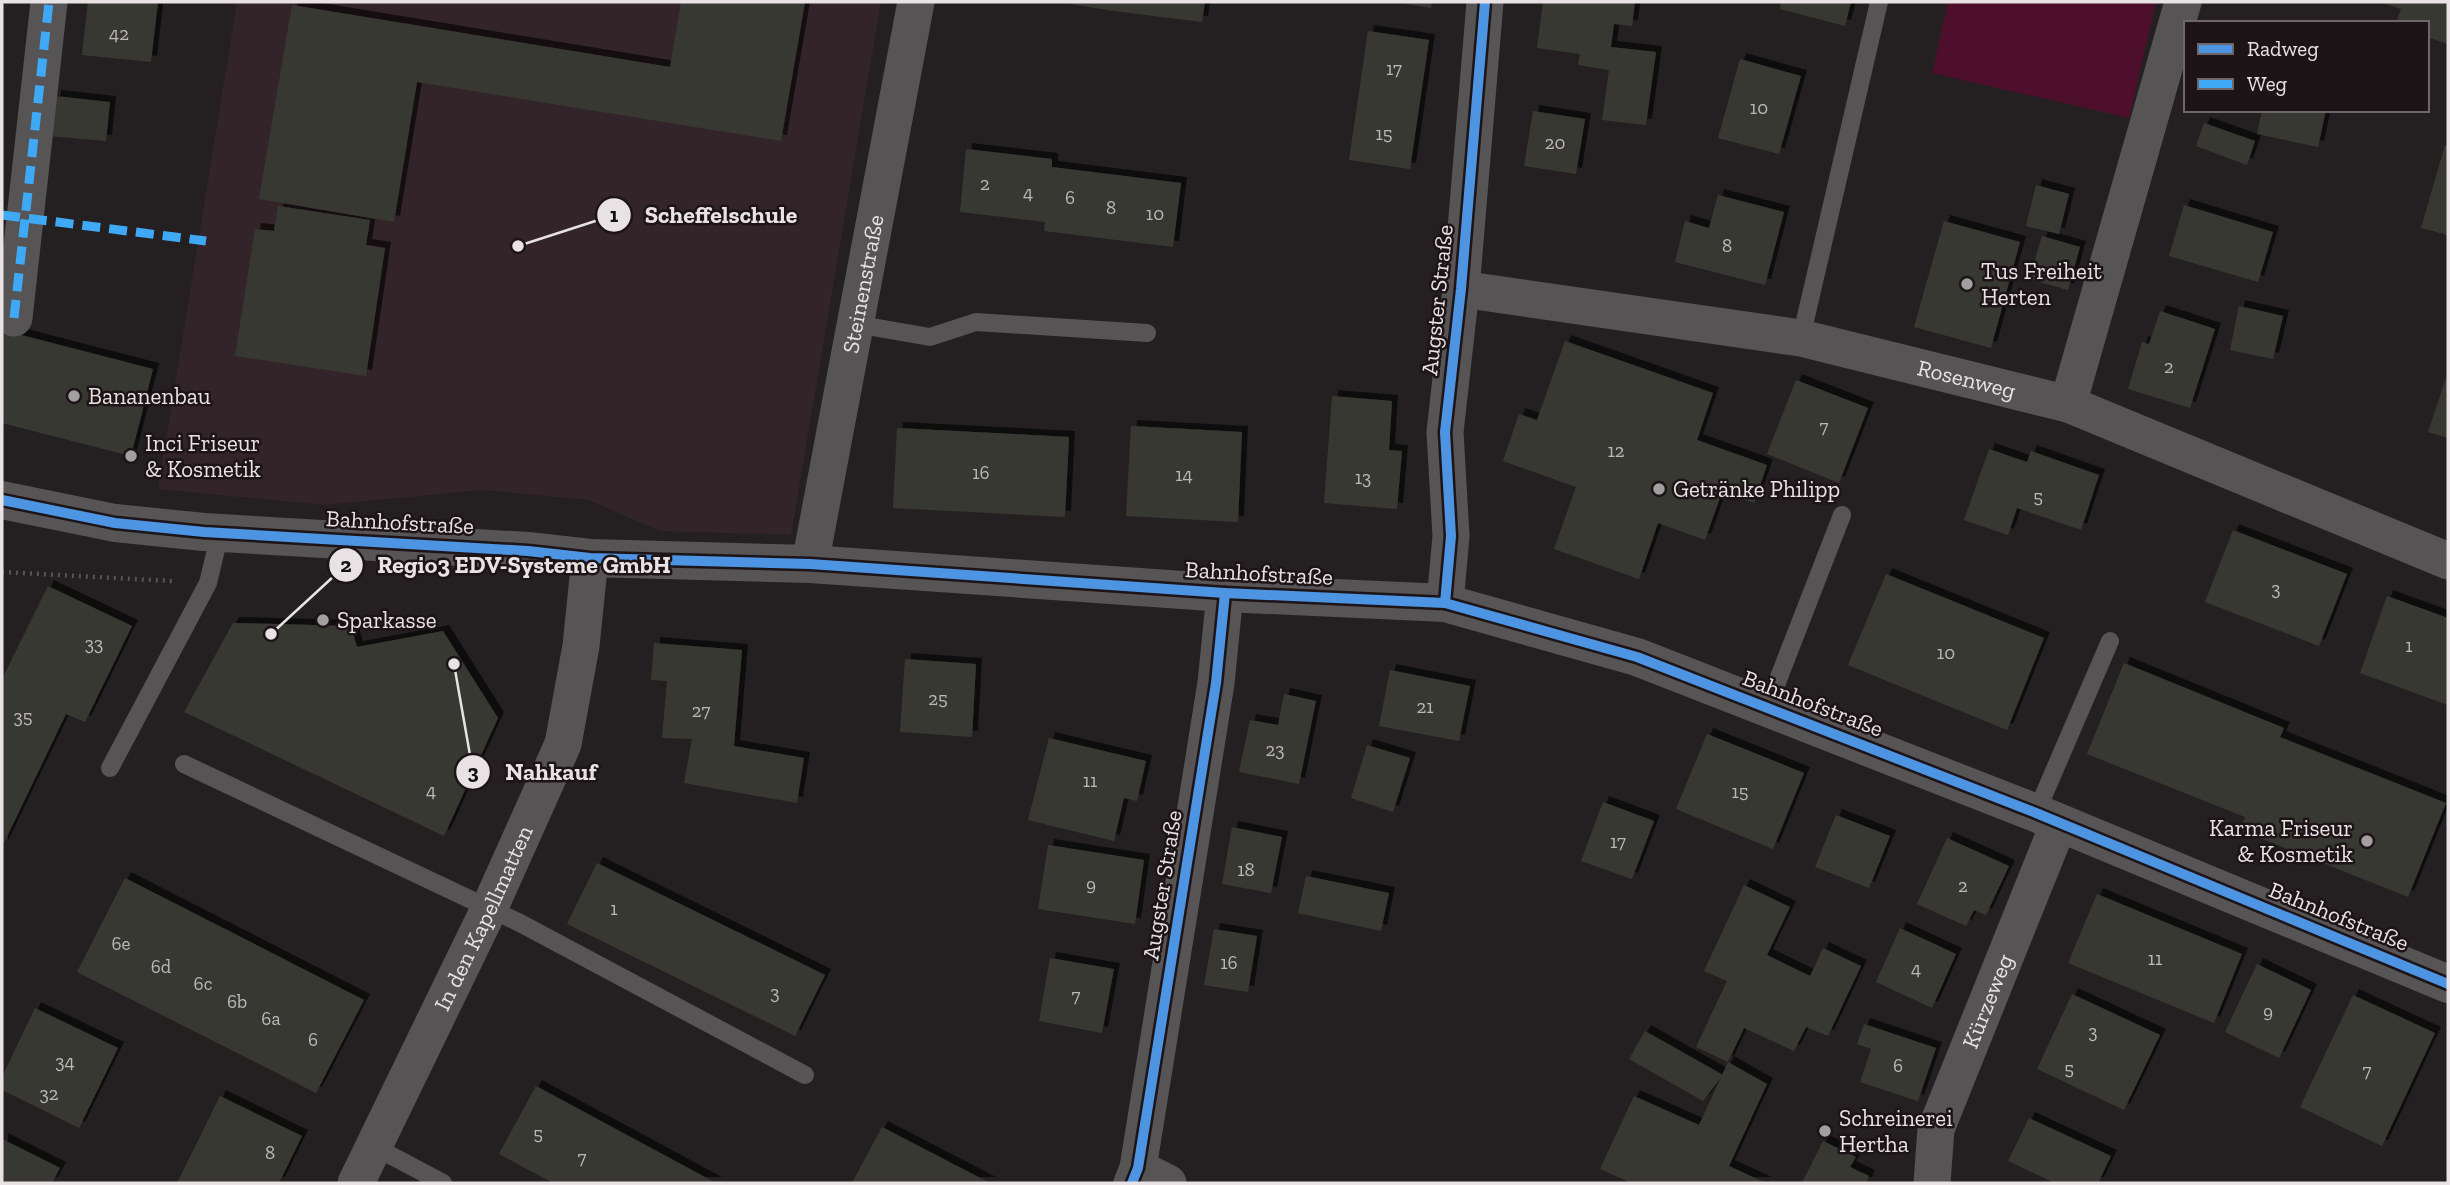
<svg xmlns="http://www.w3.org/2000/svg" width="2450" height="1185" font-family="'Zilla Slab',serif">
<style>
.built{fill:#322429}
.green{fill:#4e0f2d}
.building{fill:#393931;filter:url(#shadow)}
.lines{fill:none;stroke-linecap:round;stroke-linejoin:round}
.path{stroke:#555454;stroke-width:4.5;stroke-dasharray:2 5;stroke-linecap:butt}
.service{stroke:#575456;stroke-width:18}
.minor{stroke:#575456;stroke-width:37}
.tertiary{stroke:#575456;stroke-width:38}
.quiet{stroke:#3fa9f5;stroke-width:9;stroke-dasharray:18 9;stroke-linecap:butt}
.cycleway-casing{stroke:#1d1417;stroke-width:15}
.cycleway{stroke:#4d94e3;stroke-width:10}
.poi-dot{fill:#a39ea0;stroke:#1d1417;stroke-width:2.5}
.labels{text-anchor:middle;stroke-width:5;stroke-linejoin:round;paint-order:stroke}
.number-label{font-size:19px;fill:#bcb8b7}
.poi-label{font-size:23px;fill:#e8e2e4;stroke:#1d1417;text-anchor:start}
.street-label{font-size:23px;fill:#e8e2e4;stroke:#1d1417}
.leader{fill:none;stroke:#e8e2e4;stroke-width:2.5}
.callout-dot{fill:#e8e2e4;stroke:#1d1417;stroke-width:2.5}
.mark-label{font-size:21px;text-anchor:middle;font-weight:bold;fill:#111}
.callout-label{font-size:24px;text-anchor:middle;font-weight:bold;fill:#e8e2e4;stroke:#1d1417;stroke-width:5;stroke-linejoin:round;paint-order:stroke}
</style>
<defs>
<filter id="shadow"><feDropShadow dx="6" dy="-6" stdDeviation="0" flood-color="#0009"/></filter>
</defs>
<rect width="100%" height="100%" fill="#242021"/>
<polygon class="built" points="237,2 881,2 791,535 660,531 589,500 482,490 324,505 158,489"/>
<polygon class="green" points="1948,2 2156,2 2129,118 1932,73"/>
<g class="building">
<polygon points="88,2 158,2 151,62 82,55"/>
<polygon points="681,2 805,2 781,141 417,82 394,222 259,199 292,5 670,67"/>
<polygon points="1071,2 1205,2 1202,22 1114,11 1071,4"/>
<polygon points="1396,2 1432,2 1431,8"/>
<polygon points="1543,2 1635,2 1632,26 1614,24 1611,47 1656,52 1646,125 1602,120 1609,70 1578,65 1580,54 1537,48"/>
<polygon points="1781,2 1851,2 1845,26 1780,9"/>
<polygon points="2380,2 2448,2 2448,44 2427,37 2427,23 2396,23 2401,9"/>
<polygon points="1368,31 1429,40 1410,169 1349,160"/>
<polygon points="1740,59 1801,76 1779,154 1718,138"/>
<polygon points="55,96 110,102 106,141 50,136"/>
<polygon points="2262,110 2326,110 2318,147 2257,134"/>
<polygon points="1533,111 1585,119 1576,174 1524,166"/>
<polygon points="2204,123 2255,141 2247,165 2196,146"/>
<polygon points="2445,145 2448,146 2448,235 2421,228"/>
<polygon points="966,149 1052,159 1052,167 1181,183 1173,247 1044,231 1045,222 960,212"/>
<polygon points="2036,185 2069,194 2059,234 2026,226"/>
<polygon points="1718,195 1784,212 1765,285 1675,262 1685,221 1709,228"/>
<polygon points="2184,205 2273,232 2258,282 2169,256"/>
<polygon points="278,206 370,220 366,245 385,248 366,376 235,356 255,229 274,231"/>
<polygon points="1944,221 2020,242 1991,348 1914,327"/>
<polygon points="2042,236 2080,247 2068,290 2029,279"/>
<polygon points="2239,306 2283,316 2273,359 2230,350"/>
<polygon points="2160,311 2215,329 2190,408 2128,389 2142,342 2149,344"/>
<polygon points="2,330 153,369 131,456 2,423"/>
<polygon points="1565,341 1713,393 1697,440 1767,465 1754,503 1722,492 1705,540 1658,523 1639,579 1554,549 1576,487 1503,461 1519,414 1537,420"/>
<polygon points="2448,372 2448,438 2428,432"/>
<polygon points="1796,380 1868,408 1839,483 1767,454"/>
<polygon points="1332,396 1392,401 1389,450 1402,451 1397,509 1324,503"/>
<polygon points="1131,426 1242,432 1238,522 1126,516"/>
<polygon points="897,428 1069,437 1065,517 893,508"/>
<polygon points="1989,449 2027,462 2031,451 2099,475 2081,530 2017,508 2008,535 1964,520"/>
<polygon points="2233,530 2347,574 2319,646 2205,602"/>
<polygon points="1886,574 2044,638 2007,730 1848,665"/>
<polygon points="48,586 132,626 85,722 66,714 2,847 2,679"/>
<polygon points="2387,596 2448,618 2448,705 2360,673"/>
<polygon points="233,623 351,626 357,647 443,631 498,718 444,836 184,712"/>
<polygon points="654,643 742,650 734,746 804,758 797,803 684,783 692,739 662,738 667,681 651,680"/>
<polygon points="905,659 976,664 972,737 900,732"/>
<polygon points="2124,663 2284,728 2280,737 2446,803 2408,897 2240,830 2245,817 2087,754"/>
<polygon points="1390,670 1470,686 1459,741 1379,726"/>
<polygon points="1284,694 1316,701 1299,784 1239,772 1250,720 1278,725"/>
<polygon points="1707,734 1804,773 1773,849 1676,809"/>
<polygon points="1049,738 1146,761 1137,801 1124,798 1114,841 1028,820"/>
<polygon points="1367,745 1410,758 1393,812 1351,798"/>
<polygon points="1603,802 1654,821 1632,879 1581,861"/>
<polygon points="1836,815 1890,836 1869,888 1815,867"/>
<polygon points="1232,827 1282,837 1271,893 1222,884"/>
<polygon points="1947,838 2009,866 1986,915 1974,910 1966,926 1917,904"/>
<polygon points="1048,845 1144,860 1135,924 1038,909"/>
<polygon points="597,863 825,975 795,1036 567,924"/>
<polygon points="1306,876 1389,893 1381,931 1298,913"/>
<polygon points="125,878 364,1000 316,1093 77,972"/>
<polygon points="1744,885 1790,907 1767,955 1810,976 1823,948 1861,966 1828,1036 1806,1027 1794,1051 1744,1028 1728,1062 1696,1047 1727,981 1704,971"/>
<polygon points="2097,894 2242,954 2214,1023 2068,963"/>
<polygon points="1900,928 1956,954 1932,1008 1876,982"/>
<polygon points="1214,929 1257,936 1248,992 1204,985"/>
<polygon points="1050,958 1114,969 1102,1033 1039,1021"/>
<polygon points="2257,964 2311,990 2279,1058 2225,1032"/>
<polygon points="2072,994 2160,1035 2124,1110 2037,1069"/>
<polygon points="2353,995 2435,1033 2382,1146 2300,1107"/>
<polygon points="35,1008 118,1048 79,1128 2,1090 2,1077"/>
<polygon points="1864,1024 1936,1048 1918,1101 1860,1082 1871,1049 1857,1044"/>
<polygon points="1645,1031 1723,1075 1703,1101 1629,1059"/>
<polygon points="1728,1062 1767,1084 1729,1166 1766,1183 1632,1183 1600,1169 1634,1096 1699,1125"/>
<polygon points="536,1086 716,1183 553,1183 499,1154"/>
<polygon points="220,1096 302,1136 279,1183 177,1183"/>
<polygon points="2029,1118 2111,1156 2098,1183 2055,1183 2008,1161"/>
<polygon points="882,1127 990,1183 852,1183"/>
<polygon points="2,1139 60,1168 52,1183 2,1183"/>
<polygon points="1823,1141 1856,1157 1850,1167 1869,1176 1866,1183 1802,1183"/>
</g>
<g class="lines">
<polyline class="path" points="2,572 172,581"/>
<g class="service">
<polyline points="855,324 930,337 976,322 1147,333"/>
<polyline points="1801,338 1879,2"/>
<polyline points="1767,708 1842,515"/>
<polyline points="184,764 520,923 805,1075"/>
<polyline points="110,768 208,583 220,533"/>
<polyline points="2036,813 2110,641"/>
<polyline points="375,1147 443,1183"/>
</g>
<g class="minor">
<path id="s1" d="M1461,289L1801,338L2068,404L2448,561"/>
<polyline points="14,318 49,2"/>
<polyline points="2068,404 2183,2"/>
<path id="s2" d="M810,564L916,2"/>
<polyline points="1445,603 1451,536 1445,432 1461,289 1485,2"/>
<polyline points="1138,1168 1168,1183"/>
<path id="s3" d="M356,1183L489,909L563,744L581,646L590,558"/>
<polyline points="1132,1183 1138,1168 1216,683 1225,593"/>
<path id="s4" d="M1932,1183L1936,1129L2059,823"/>
</g>
<polyline class="tertiary" points="2,500 115,523 204,532 528,551 590,558 810,564 1225,593 1445,603 1637,657 2036,813 2448,984"/>
<g class="quiet">
<polyline points="2,215 206,241"/>
<polyline points="14,318 49,2"/>
</g>
<defs>
<g id="cycleway">
<polyline points="2,500 115,523 204,532 528,551 590,558 810,564 1225,593 1445,603 1637,657 2036,813 2448,984"/>
<polyline points="1445,603 1451,536 1445,432 1461,289 1485,2"/>
<polyline points="1132,1183 1138,1168 1216,683 1225,593"/>
</g>
</defs>
<use href="#cycleway" class="cycleway-casing"/>
<use href="#cycleway" class="cycleway"/>
</g>
<g class="poi-dot">
<circle cx="1967" cy="284" r="7"/>
<circle cx="74" cy="396" r="7"/>
<circle cx="131" cy="456" r="7"/>
<circle cx="1659" cy="489" r="7"/>
<circle cx="323" cy="620" r="7"/>
<circle cx="2367" cy="841" r="7"/>
<circle cx="1825" cy="1131" r="7"/>
</g>
<g class="labels">
<g class="number-label">
<text x="119" y="40">42</text>
<text x="1394" y="75">17</text>
<text x="1759" y="114">10</text>
<text x="1384" y="140">15</text>
<text x="1555" y="149">20</text>
<text x="985" y="190">2</text>
<text x="1028" y="199">4</text>
<text x="1070" y="204">6</text>
<text x="1111" y="214">8</text>
<text x="1155" y="220">10</text>
<text x="1727" y="252">8</text>
<text x="2169" y="373">2</text>
<text x="1824" y="433">7</text>
<text x="1616" y="457">12</text>
<text x="981" y="479">16</text>
<text x="1184" y="481">14</text>
<text x="1363" y="484">13</text>
<text x="2038" y="503">5</text>
<text x="2276" y="595">3</text>
<text x="94" y="650">33</text>
<text x="2409" y="652">1</text>
<text x="1946" y="659">10</text>
<text x="938" y="705">25</text>
<text x="1425" y="713">21</text>
<text x="701" y="717">27</text>
<text x="23" y="723">35</text>
<text x="1275" y="756">23</text>
<text x="1090" y="787">11</text>
<text x="431" y="797">4</text>
<text x="1740" y="798">15</text>
<text x="1618" y="848">17</text>
<text x="1246" y="876">18</text>
<text x="1091" y="891">9</text>
<text x="1963" y="892">2</text>
<text x="614" y="915">1</text>
<text x="121" y="950">6e</text>
<text x="2155" y="965">11</text>
<text x="1229" y="969">16</text>
<text x="161" y="973">6d</text>
<text x="1916" y="975">4</text>
<text x="203" y="990">6c</text>
<text x="775" y="999">3</text>
<text x="1076" y="1002">7</text>
<text x="237" y="1008">6b</text>
<text x="2268" y="1018">9</text>
<text x="271" y="1025">6a</text>
<text x="2093" y="1038">3</text>
<text x="313" y="1046">6</text>
<text x="65" y="1068">34</text>
<text x="1898" y="1072">6</text>
<text x="2069" y="1075">5</text>
<text x="2367" y="1077">7</text>
<text x="49" y="1100">32</text>
<text x="538" y="1140">5</text>
<text x="270" y="1159">8</text>
<text x="582" y="1164">7</text>
</g>
<g class="poi-label">
<text x="1981" y="279">Tus Freiheit<tspan x="1981" dy="26">Herten</tspan></text>
<text x="88" y="404">Bananenbau</text>
<text x="145" y="451">Inci Friseur<tspan x="145" dy="26">&amp; Kosmetik</tspan></text>
<text x="1673" y="497">Getränke Philipp</text>
<text x="337" y="628">Sparkasse</text>
<text x="2353" y="836" text-anchor="end">Karma Friseur<tspan x="2353" dy="26">&amp; Kosmetik</tspan></text>
<text x="1839" y="1126">Schreinerei<tspan x="1839" dy="26">Hertha</tspan></text>
</g>
<g class="street-label">
<text dy="8" stroke="none"><textPath href="#s2" startOffset="285">Steinenstraße</textPath></text>
<text transform="translate(1437 300) rotate(-84)" y="8">Augster Straße</text>
<text dy="8" stroke="none"><textPath href="#s1" startOffset="514">Rosenweg</textPath></text>
<text transform="translate(400 522) rotate(3)" y="8">Bahnhofstraße</text>
<text transform="translate(1259 573) rotate(3)" y="8">Bahnhofstraße</text>
<text transform="translate(1813 703) rotate(21)" y="8">Bahnhofstraße</text>
<text transform="translate(1162 885) rotate(-81)" y="8">Augster Straße</text>
<text transform="translate(2339 916) rotate(22)" y="8">Bahnhofstraße</text>
<text dy="8" stroke="none"><textPath href="#s3" startOffset="294">In den Kapellmatten</textPath></text>
<text dy="8" stroke="none"><textPath href="#s4" startOffset="192">Kürzeweg</textPath></text>
</g>
</g>
<path class="leader" d="M518 246L614 215M271 634L346 565M454 664L473 772"/>
<g class="callout-dot">
<circle cx="518" cy="246" r="7"/>
<circle cx="271" cy="634" r="7"/>
<circle cx="454" cy="664" r="7"/>
<circle cx="614" cy="215" r="18"/>
<circle cx="346" cy="565" r="18"/>
<circle cx="473" cy="772" r="18"/>
</g>
<g class="mark-label">
<text x="614" y="222">1</text>
<text x="346" y="572">2</text>
<text x="473" y="779">3</text>
</g>
<g class="callout-label">
<text x="721" y="223">Scheffelschule</text>
<text x="524" y="573">Regio3 EDV-Systeme GmbH</text>
<text x="551" y="780">Nahkauf</text>
</g>
<rect width="2450" height="1185" fill="none" stroke="#e8e2e4" stroke-width="7"/>
<rect x="2184" y="21" width="245" height="91" fill="#1d1417" stroke="#6e6669" stroke-width="2"/>
<rect x="2198" y="44" width="35" height="10" fill="#4d94e3" stroke="#6e6669" stroke-width="2"/>
<text x="2247" y="56" font-size="21" fill="#e8e2e4">Radweg</text>
<rect x="2198" y="79" width="35" height="10" fill="#3fa9f5" stroke="#6e6669" stroke-width="2"/>
<text x="2247" y="91" font-size="21" fill="#e8e2e4">Weg</text>
</svg>
